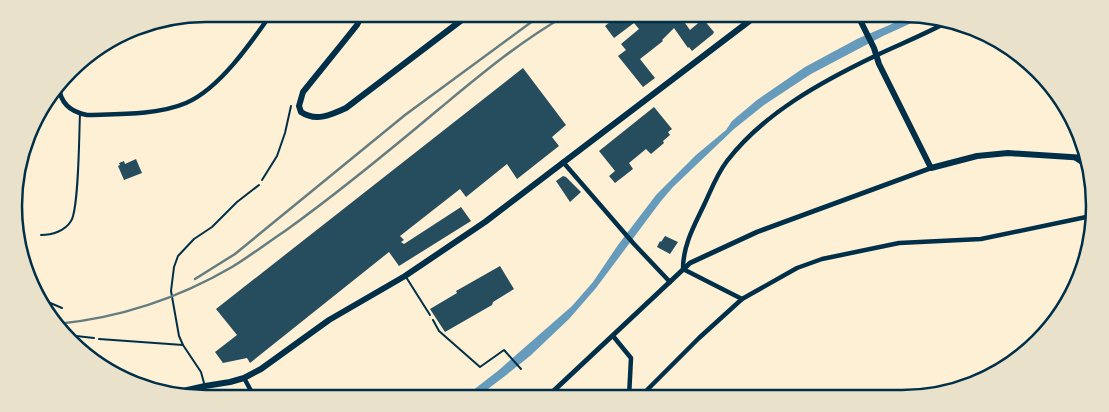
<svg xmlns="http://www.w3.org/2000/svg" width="1109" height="412" font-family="'Fira Sans Condensed',sans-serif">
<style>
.water{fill:#669bbc}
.building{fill:#264d5e}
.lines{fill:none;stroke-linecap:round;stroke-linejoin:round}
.path{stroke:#003049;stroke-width:2}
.service{stroke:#003049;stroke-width:2}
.minor{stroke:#003049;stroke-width:4.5}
.tertiary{stroke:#003049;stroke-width:5}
.secondary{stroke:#003049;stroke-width:6}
.rail{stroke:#657d81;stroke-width:2.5}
.rim{fill:none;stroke:#003049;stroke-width:2.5}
</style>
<rect width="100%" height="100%" fill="#fdf0d5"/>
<polygon class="water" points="901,20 918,20 883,36 811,74 764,105 734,129 673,187 661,201 596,288 569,319 530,356 505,376 476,398 463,398 499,370 572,306 593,282 618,245 656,195 696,155 726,130 732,121 757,100 805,67 857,39"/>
<g class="building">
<polygon points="616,17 644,18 642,19 645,23 652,18 687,18 689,20 685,23 690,30 703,19 714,32 713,34 692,51 689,47 688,48 674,28 662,40 663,41 640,59 655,78 643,87 618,56 626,50 621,44 639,29 634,23 614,38 605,26"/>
<polygon points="523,68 566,125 552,137 559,146 517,179 507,164 466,197 460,189 400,236 404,240 401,242 404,244 461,207 471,221 399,266 389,252 250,363 247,358 223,363 215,352 237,335 216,309"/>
<polygon points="654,107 672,129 668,132 670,135 663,141 664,143 651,154 646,149 629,163 633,169 615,183 609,176 615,171 599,151"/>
<polygon points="136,159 142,173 124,180 118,166 120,165 119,163 124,161 125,164"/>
<polygon points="563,176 566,177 581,192 570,202 556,181"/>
<polygon points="665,236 678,242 670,254 657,247 660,241 661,242"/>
<polygon points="500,266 514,289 493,302 492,305 445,332 430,309 457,293 456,291"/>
</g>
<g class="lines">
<g class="path">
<polyline points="262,180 277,156 285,133 291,106"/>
<polyline points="41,299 62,308"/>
<polyline points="433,320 439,331 480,367 504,350 521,369"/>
<polyline points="67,335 94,338"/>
</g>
<g class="service">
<path d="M41,235C52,235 65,231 71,221C79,209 79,133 80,114"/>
<polyline points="406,277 430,315"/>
<polyline points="99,339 183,345"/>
<polyline points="204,383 201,372 183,345 179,336 171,291 174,267 178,256 194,239 212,227 237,202 259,185"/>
</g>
<g class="minor">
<path d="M59,86C60,103 71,112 87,115C118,114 158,115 186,103C219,89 251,43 271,14"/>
<polyline points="563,162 634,244 670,282"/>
<path d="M742,299L683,269C683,245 694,226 704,205C711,190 717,174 727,161C764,113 821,82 875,56C900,44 926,34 951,20"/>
<polyline points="613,336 631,358 629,397"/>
<polyline points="244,378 255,398"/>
<polyline points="640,397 699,338 742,299 797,268 822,259 899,243 981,239 1091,216"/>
</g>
<g class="tertiary">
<polyline points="1075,158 1089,167"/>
<polyline points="547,397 690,263 757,232 931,168"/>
</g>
<g class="secondary">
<path d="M362,15L357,25L341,45L303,92L299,106L301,112C316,122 331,115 346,108L467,16"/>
<polyline points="860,20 874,48 879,64 931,168 977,156 1008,153 1086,158"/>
<polyline points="170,394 205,386 230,382 244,378 261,369 329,320 405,276 485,222 752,19"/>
</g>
<g class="rail">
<polyline points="195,279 235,254 405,115 530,23 541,17"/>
<path d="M57,324C118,318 179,298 232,267C250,256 267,243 285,231C338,193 389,151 439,109C479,76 518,43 563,17"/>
</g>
</g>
<path d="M0 0H1109V412H0ZM206 22H902A184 184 0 0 1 1086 206V206A184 184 0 0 1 902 390H206A184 184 0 0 1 22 206V206A184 184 0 0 1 206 22Z" fill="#e9e1ca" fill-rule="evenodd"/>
<path class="rim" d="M206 22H902A184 184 0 0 1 1086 206V206A184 184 0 0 1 902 390H206A184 184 0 0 1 22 206V206A184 184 0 0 1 206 22Z"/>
</svg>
